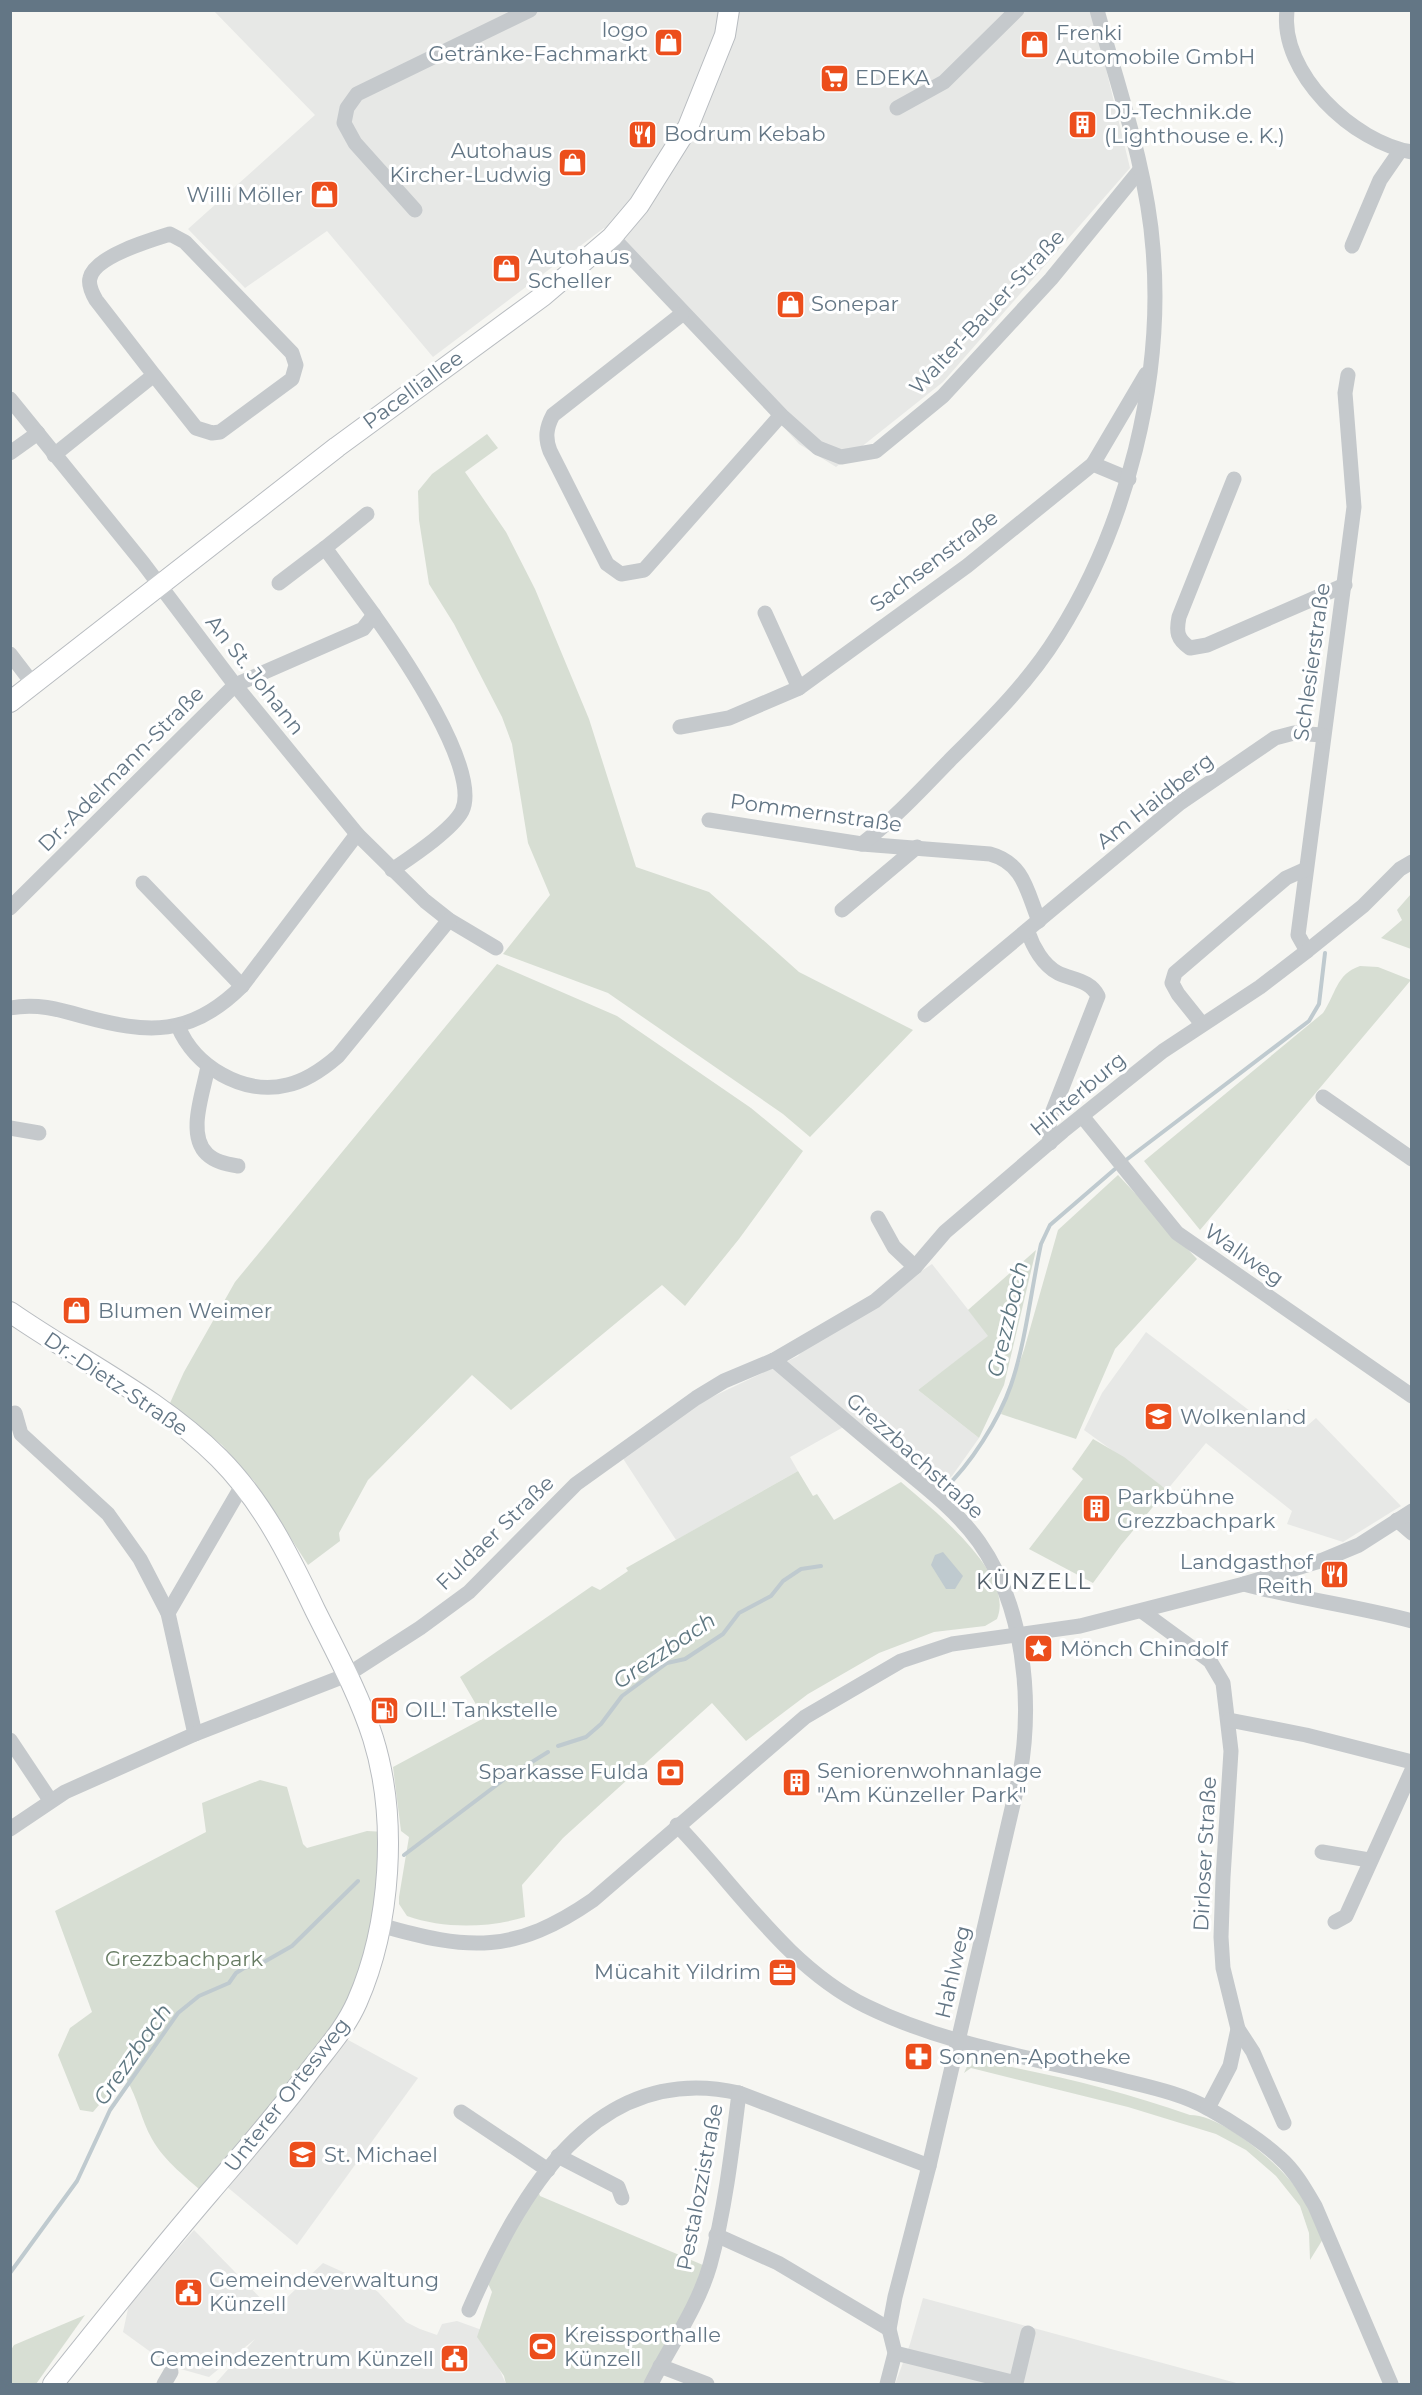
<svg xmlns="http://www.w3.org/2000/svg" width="1422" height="2395" font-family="Montserrat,sans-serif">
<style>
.built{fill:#e7e8e6}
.green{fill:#d7ded3}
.water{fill:#bfcacf}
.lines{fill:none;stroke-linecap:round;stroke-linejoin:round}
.stream{stroke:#bfcacf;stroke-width:4}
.major-casing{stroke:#b8bcc0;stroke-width:22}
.minor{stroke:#c5c9cc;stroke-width:15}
.major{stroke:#fff;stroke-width:20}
.labels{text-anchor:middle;stroke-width:6;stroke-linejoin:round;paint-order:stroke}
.poi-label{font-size:21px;fill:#637685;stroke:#fff;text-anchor:start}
.street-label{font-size:21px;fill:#637685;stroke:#fff}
.park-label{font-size:21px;fill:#677c63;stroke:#fff}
.water-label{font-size:22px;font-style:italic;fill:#5f7882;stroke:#fff}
.neighbourhood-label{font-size:22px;letter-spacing:1.5px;fill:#525f6a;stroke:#fff}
</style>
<rect width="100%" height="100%" fill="#f6f6f2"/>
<g class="built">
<polygon points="214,11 1092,11 1130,168 943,382 836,467 799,444 604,228 433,357 327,231 245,288 188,229 315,115"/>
<polygon points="932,1264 989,1336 918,1390 979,1438 952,1476 936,1487 856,1420 790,1457 798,1471 676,1540 622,1457 691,1407 798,1356 805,1348"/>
<polygon points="1146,1332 1271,1427 1288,1409 1308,1425 1316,1418 1401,1506 1343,1542 1287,1524 1292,1511 1206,1443 1167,1490 1084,1430 1102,1393"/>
<polygon points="339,2035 418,2078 297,2245 220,2181"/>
<polygon points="194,2230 273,2311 323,2263 363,2281 378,2292 406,2322 420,2329 437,2335 442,2324 457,2321 482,2330 506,2384 215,2384 255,2339 209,2377 170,2366 123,2332 129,2304"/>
<polygon points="923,2298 1240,2384 895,2384 910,2344"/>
</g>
<g class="green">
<polygon points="487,434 498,448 465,472 506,532 535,589 589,719 636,867 709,892 799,972 913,1030 810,1137 783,1114 608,993 503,954 550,895 528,843 512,744 502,717 454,624 429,584 419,520 418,491 432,474"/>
<polygon points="1411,894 1411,949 1381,938 1402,920 1397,910"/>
<polygon points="497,964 617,1016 751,1108 803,1151 739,1239 685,1306 662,1285 511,1410 472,1375 368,1480 339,1533 340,1541 308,1565 254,1481 222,1445 170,1403 184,1372 235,1282"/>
<path d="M1360,966L1378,967L1411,980L1200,1230L1144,1161L1323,1013C1336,994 1336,974 1360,966Z"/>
<polygon points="1118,1175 1197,1259 1115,1349 1076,1439 1001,1414 1024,1350 1058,1230"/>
<polygon points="1036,1250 1004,1385 979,1438 918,1390 988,1336 968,1310"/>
<polygon points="1093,1439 1124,1457 1167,1490 1121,1545 1093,1583 1029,1549 1083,1479 1072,1469"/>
<path d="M798,1471L813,1496L817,1494L834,1520L901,1482C931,1508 1016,1574 997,1619L985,1626L934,1632L879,1653L808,1694L746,1741L712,1703L563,1838L522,1885L525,1917C489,1928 443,1929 407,1916L399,1904V1897L409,1837L401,1831L393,1767L484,1718L460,1677L592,1586L600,1590L628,1571L626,1568Z"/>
<path d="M260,1780L287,1787L303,1844L307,1848L367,1831L386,1832L357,2001L207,2196C188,2179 164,2161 152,2139C141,2120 138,2098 126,2079L118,2083L93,2112L80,2110L58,2055L70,2028L92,2012L55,1911L206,1832L202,1803Z"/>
<path d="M977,2057C991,2057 1002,2065 1016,2068C1076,2080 1133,2095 1190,2115C1223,2115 1279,2164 1298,2190C1308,2205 1315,2222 1323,2239L1310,2260L1309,2233L1300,2206L1276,2176L1246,2150L1216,2134L1128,2107L971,2068L964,2073L970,2060Z"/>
<polygon points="536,2185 540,2196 710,2268 649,2384 506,2384 504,2376 477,2337 492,2292 484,2275"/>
<polygon points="85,2315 36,2384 11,2384 11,2350 14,2345"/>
</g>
<polygon class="water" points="943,1552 963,1576 955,1589 946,1589 931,1565 935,1555"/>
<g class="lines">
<g class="stream">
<polyline points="1126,1160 1309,1021 1319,1004 1325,953"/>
<path d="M944,1489C970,1465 999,1420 1011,1385C1026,1341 1031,1290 1041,1244L1050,1225L1115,1169"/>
<polyline points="558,1746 586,1737 601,1724 622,1696 667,1663 685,1659 723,1634 739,1613 771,1596 783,1581 801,1569 821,1566"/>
<polyline points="404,1855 506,1778 548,1752"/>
<polyline points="10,2273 77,2181 110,2110 178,2013 199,1996 229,1983 236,1973 244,1968 264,1962 292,1946 358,1881"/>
</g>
<defs>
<g id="major">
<polyline points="10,702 337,447 543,296 612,237 639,205 688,127 725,35 729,10"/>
<path d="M10,1312C79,1360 159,1398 219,1458C262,1501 289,1555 315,1610C336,1652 359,1694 373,1738C398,1818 391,1925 357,2002C346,2027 329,2046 312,2068C280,2111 245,2151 210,2192C156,2255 104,2320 53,2384"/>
</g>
</defs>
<use href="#major" class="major-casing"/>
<g class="minor">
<path d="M1287,10C1279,73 1354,143 1412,152"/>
<polyline points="897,108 944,82 1017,10"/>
<polyline points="415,210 355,143 344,123 347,108 357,94 530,10"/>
<polyline points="612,237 781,415 818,448 841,457 876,451 943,396 1051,279 1140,170"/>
<polyline points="1352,246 1380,180 1400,151"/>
<path d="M682,314L553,415C546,428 545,438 550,451L607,564L621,574L644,570L781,415"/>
<polyline points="10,399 143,563 235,685 357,834 425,901 449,920 496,948"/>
<polyline points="10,453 38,433"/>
<path d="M54,455L154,375L96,300C92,293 88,285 90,278C95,256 151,240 170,234L185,242L292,353L296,365L292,379L220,432L212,433L196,428L154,375"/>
<polyline points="1093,464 1129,479"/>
<path d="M1234,479L1179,617C1176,632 1177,639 1190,648L1207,645L1345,585"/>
<polyline points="325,548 367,514"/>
<polyline points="279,583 325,548 374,615"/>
<polyline points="765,613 799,688"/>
<polyline points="10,654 33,684"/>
<polyline points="680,727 729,718 799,688 967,566 1093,464 1146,374"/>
<path d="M709,820L862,844L990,854C1024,863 1027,892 1039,921"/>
<path d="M862,844C895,818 922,789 950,760C989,721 1029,682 1058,635C1127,525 1164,379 1153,249C1147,168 1118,88 1097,10"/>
<polyline points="143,883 242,986"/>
<path d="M10,908L235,685L363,629L374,615C399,650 482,770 462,811C452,830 411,857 392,870"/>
<polyline points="842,910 917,847"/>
<path d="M1028,932C1033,947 1043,965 1058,973C1073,980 1090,980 1098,996L1049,1121L1050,1143"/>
<polyline points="1307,951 1298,935 1354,507 1345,393 1348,375"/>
<path d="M10,1008C36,1003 58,1009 82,1016C148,1034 191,1037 242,986L357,834"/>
<polyline points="925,1015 1180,803 1275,738 1294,733 1322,735"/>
<polyline points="1202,1024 1178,994 1172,983 1175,973 1286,878 1306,869"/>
<path d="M178,1026C194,1066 243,1096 287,1085C306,1081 323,1069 338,1056L449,920"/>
<path d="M208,1066C204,1091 186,1134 207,1154C215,1162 227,1164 238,1166"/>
<polyline points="1323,1097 1412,1159"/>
<polyline points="1082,1116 1177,1233 1412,1396"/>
<polyline points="10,1128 39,1133"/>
<polyline points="878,1218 894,1247 915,1267"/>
<path d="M774,1360C815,1395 855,1429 896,1463C925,1487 957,1511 979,1542C1024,1606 1033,1699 1020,1774L929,2166L895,2297L889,2329L895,2353L887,2384"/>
<polyline points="15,1413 21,1434 108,1514 140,1559 168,1613 195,1734"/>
<polyline points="1397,1520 1412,1533"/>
<path d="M1244,1584C1299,1599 1356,1606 1412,1621"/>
<polyline points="1143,1612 1210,1661 1223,1683 1231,1751 1223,1877 1221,1937 1223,1968 1238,2029 1253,2052 1284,2123"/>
<polyline points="168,1613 243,1484"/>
<polyline points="1229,1720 1306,1735 1412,1762"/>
<polyline points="10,1740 50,1800"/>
<path d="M677,1825C737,1887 787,1967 866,2006C945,2045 1030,2057 1114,2078C1145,2086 1182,2093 1209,2109C1231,2121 1262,2141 1280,2158C1295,2171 1305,2189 1315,2206L1391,2384"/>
<polyline points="10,1829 65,1792 195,1734 347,1675 420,1628 469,1592 576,1484 696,1398 724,1381 774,1360 875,1301 915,1267 945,1232 1063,1131 1163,1051 1260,987 1307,951 1363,906 1400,869 1412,862"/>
<polyline points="1322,1852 1369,1860"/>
<polyline points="1335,1922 1346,1916 1412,1770"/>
<path d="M380,1925C469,1951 515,1954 593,1900L805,1717L901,1661L952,1644L1080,1626L1244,1584L1323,1560L1359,1545L1412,1511"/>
<polyline points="1208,2108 1230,2066 1238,2029"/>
<polyline points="461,2112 548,2170"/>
<polyline points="558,2156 618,2187 622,2198"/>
<polyline points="716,2235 778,2263 889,2329"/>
<path d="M469,2310C519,2196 593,2060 739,2093L929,2166"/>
<polyline points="895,2353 1016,2383 1028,2333"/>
<polyline points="660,2366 707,2384"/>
<polyline points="164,2384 171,2372"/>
<path d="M651,2384C670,2346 698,2307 710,2265C725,2210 732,2150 739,2093"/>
</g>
<use href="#major" class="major"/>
</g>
<defs>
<symbol id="shop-square" viewBox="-11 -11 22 22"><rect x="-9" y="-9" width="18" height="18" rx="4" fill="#ec4e1c" stroke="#fff"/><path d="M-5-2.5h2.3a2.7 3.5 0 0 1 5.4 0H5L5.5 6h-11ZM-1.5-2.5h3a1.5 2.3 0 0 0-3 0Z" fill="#fff"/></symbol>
<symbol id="supermarket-square" viewBox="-11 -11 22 22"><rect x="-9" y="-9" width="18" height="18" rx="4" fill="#ec4e1c" stroke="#fff"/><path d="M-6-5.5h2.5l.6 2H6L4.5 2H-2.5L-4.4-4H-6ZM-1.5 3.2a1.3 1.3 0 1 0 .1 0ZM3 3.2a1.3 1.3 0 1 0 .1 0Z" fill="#fff"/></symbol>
<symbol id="building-square" viewBox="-11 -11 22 22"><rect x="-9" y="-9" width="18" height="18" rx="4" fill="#ec4e1c" stroke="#fff"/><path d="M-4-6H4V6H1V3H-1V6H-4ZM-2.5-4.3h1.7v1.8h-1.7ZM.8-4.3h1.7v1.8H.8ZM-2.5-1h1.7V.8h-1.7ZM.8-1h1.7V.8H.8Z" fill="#fff"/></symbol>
<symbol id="restaurant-square" viewBox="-11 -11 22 22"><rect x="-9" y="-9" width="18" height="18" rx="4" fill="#ec4e1c" stroke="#fff"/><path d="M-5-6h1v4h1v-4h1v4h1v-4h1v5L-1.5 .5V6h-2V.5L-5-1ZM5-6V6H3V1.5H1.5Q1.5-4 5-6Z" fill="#fff"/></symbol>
<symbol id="school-square" viewBox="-11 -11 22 22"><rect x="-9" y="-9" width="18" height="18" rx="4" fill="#ec4e1c" stroke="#fff"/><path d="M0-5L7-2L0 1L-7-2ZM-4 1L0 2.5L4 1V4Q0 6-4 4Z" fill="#fff"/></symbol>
<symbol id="sight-square" viewBox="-11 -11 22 22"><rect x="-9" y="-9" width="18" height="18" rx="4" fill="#ec4e1c" stroke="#fff"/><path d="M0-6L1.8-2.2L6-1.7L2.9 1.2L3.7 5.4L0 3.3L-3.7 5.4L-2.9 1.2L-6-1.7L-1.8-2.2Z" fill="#fff"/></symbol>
<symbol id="fuel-square" viewBox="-11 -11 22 22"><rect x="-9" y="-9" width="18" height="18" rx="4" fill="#ec4e1c" stroke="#fff"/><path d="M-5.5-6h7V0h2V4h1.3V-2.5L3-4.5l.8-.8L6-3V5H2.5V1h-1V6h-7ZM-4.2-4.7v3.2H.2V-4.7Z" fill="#fff"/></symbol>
<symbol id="bank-square" viewBox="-11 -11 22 22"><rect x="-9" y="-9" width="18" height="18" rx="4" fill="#ec4e1c" stroke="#fff"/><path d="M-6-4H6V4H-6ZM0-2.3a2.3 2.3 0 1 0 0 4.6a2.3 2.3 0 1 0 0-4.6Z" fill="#fff"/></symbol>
<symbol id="office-square" viewBox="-11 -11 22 22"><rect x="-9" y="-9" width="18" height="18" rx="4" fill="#ec4e1c" stroke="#fff"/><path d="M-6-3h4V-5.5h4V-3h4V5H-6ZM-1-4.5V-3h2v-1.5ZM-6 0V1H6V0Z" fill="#fff"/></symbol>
<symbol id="pharmacy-square" viewBox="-11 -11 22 22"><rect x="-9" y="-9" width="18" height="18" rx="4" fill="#ec4e1c" stroke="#fff"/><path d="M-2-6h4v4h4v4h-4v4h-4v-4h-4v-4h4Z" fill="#fff"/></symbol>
<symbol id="civic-square" viewBox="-11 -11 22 22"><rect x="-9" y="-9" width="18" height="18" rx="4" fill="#ec4e1c" stroke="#fff"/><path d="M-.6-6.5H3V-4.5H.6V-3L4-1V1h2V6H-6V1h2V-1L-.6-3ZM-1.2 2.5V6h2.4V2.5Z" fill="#fff"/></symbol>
<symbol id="stadium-square" viewBox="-11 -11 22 22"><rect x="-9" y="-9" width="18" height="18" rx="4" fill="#ec4e1c" stroke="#fff"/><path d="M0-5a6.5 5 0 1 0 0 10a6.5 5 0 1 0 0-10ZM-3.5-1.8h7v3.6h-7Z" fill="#fff"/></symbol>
</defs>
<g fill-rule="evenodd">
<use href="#shop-square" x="652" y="26" width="33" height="33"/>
<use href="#shop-square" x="1018" y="28" width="33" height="33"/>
<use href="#supermarket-square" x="818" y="62" width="33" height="33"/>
<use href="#building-square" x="1066" y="108" width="33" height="33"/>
<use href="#restaurant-square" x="626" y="118" width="33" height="33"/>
<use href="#shop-square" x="556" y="146" width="33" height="33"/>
<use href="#shop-square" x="308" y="178" width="33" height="33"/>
<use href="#shop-square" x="490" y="252" width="33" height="33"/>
<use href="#shop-square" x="774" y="288" width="33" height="33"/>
<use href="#shop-square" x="60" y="1294" width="33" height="33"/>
<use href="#school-square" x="1142" y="1400" width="33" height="33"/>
<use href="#building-square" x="1080" y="1492" width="33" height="33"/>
<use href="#restaurant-square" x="1318" y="1558" width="33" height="33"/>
<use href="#sight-square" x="1022" y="1632" width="33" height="33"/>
<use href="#fuel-square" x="368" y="1694" width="33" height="33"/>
<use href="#bank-square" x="654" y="1756" width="33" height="33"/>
<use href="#building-square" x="780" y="1766" width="33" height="33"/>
<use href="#office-square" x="766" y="1956" width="33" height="33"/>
<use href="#pharmacy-square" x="902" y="2040" width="33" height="33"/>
<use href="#school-square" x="286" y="2138" width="33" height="33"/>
<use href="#civic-square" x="172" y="2276" width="33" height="33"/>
<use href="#stadium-square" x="526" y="2330" width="33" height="33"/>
<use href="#civic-square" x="438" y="2342" width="33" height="33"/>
</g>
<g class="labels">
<g class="poi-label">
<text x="648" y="37" text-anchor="end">logo<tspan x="648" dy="24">Getränke-Fachmarkt</tspan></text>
<text x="1056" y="40">Frenki<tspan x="1056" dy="24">Automobile GmbH</tspan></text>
<text x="855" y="85">EDEKA</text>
<text x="1104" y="119">DJ-Technik.de<tspan x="1104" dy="24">(Lighthouse e. K.)</tspan></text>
<text x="664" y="141">Bodrum Kebab</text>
<text x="552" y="158" text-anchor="end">Autohaus<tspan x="552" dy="24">Kircher-Ludwig</tspan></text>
<text x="303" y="202" text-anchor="end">Willi Möller</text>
<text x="528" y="264">Autohaus<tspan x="528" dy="24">Scheller</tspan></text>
<text x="811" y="311">Sonepar</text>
<text x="98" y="1318">Blumen Weimer</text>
<text x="1180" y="1424">Wolkenland</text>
<text x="1117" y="1504">Parkbühne<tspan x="1117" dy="24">Grezzbachpark</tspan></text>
<text x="1313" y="1569" text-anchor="end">Landgasthof<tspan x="1313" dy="24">Reith</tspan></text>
<text x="1060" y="1656">Mönch Chindolf</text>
<text x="405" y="1717">OIL! Tankstelle</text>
<text x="817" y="1778">Seniorenwohnanlage<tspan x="817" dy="24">"Am Künzeller Park"</tspan></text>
<text x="649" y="1779" text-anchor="end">Sparkasse Fulda</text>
<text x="761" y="1979" text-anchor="end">Mücahit Yildrim</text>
<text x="939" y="2064">Sonnen-Apotheke</text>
<text x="324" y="2162">St. Michael</text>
<text x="209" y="2287">Gemeindeverwaltung<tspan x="209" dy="24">Künzell</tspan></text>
<text x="564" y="2342">Kreissporthalle<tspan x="564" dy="24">Künzell</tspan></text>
<text x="434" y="2366" text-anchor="end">Gemeindezentrum Künzell</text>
</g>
<g class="street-label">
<text transform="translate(987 312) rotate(-47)" y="7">Walter-Bauer-Straße</text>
<text transform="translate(413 390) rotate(-36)" y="7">Pacelliallee</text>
<text transform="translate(934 561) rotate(-37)" y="7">Sachsenstraße</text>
<text transform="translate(1312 662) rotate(-82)" y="7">Schlesierstraße</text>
<text transform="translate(255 675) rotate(52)" y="7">An St. Johann</text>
<text transform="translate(121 769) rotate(-45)" y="7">Dr.-Adelmann-Straße</text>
<text transform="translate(1155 801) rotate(-38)" y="7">Am Haidberg</text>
<text transform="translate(816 813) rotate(8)" y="7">Pommernstraße</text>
<text transform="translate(1078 1094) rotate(-40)" y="7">Hinterburg</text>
<text transform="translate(1244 1255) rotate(35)" y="7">Wallweg</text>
<text transform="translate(116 1384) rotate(34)" y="7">Dr.-Dietz-Straße</text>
<text transform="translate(915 1456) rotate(42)" y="7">Grezzbachstraße</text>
<text transform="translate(495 1533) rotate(-44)" y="7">Fuldaer Straße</text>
<text transform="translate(1205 1854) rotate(-87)" y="7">Dirloser Straße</text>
<text transform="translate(953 1972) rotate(-77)" y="7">Hahlweg</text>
<text transform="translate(287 2095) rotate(-52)" y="7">Unterer Ortesweg</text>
<text transform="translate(700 2187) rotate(-79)" y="7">Pestalozzistraße</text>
</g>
<g class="park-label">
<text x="184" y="1966">Grezzbachpark</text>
</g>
<g class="water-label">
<text transform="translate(1007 1319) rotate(-77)" y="8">Grezzbach</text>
<text transform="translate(664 1650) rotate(-34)" y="8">Grezzbach</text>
<text transform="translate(132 2054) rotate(-55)" y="8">Grezzbach</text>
</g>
<g class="neighbourhood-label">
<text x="1034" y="1589">KÜNZELL</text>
</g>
</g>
<rect width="1422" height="2395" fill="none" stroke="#637685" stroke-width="24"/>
</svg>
